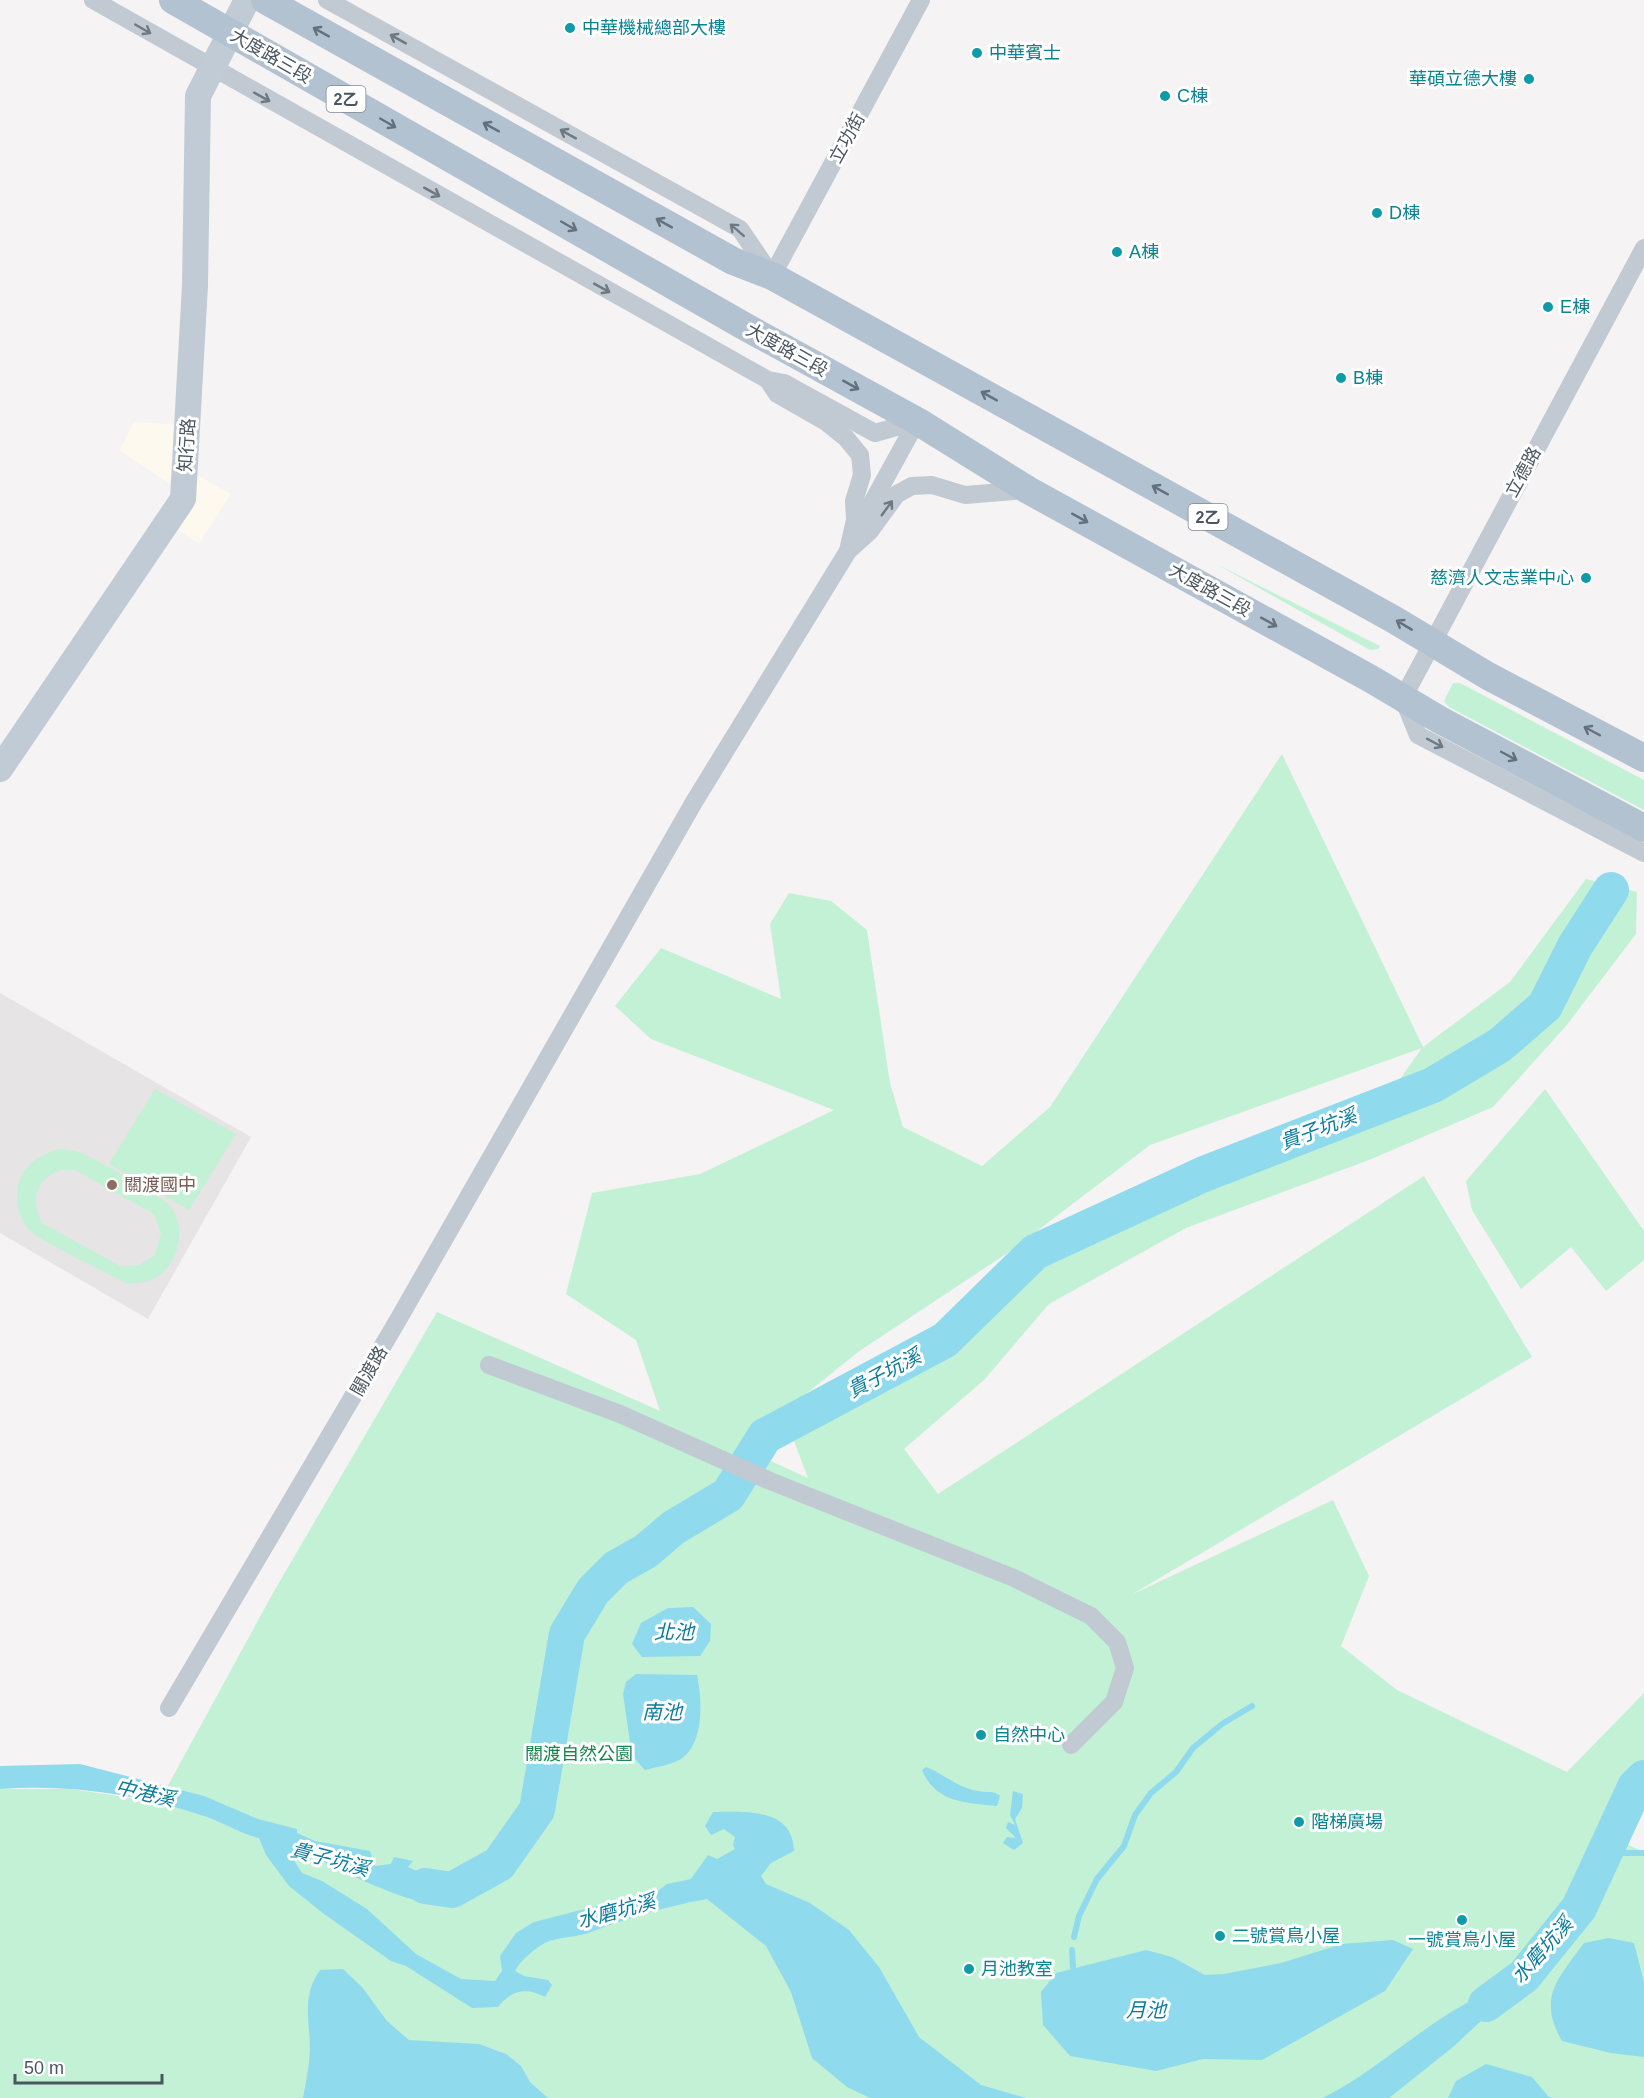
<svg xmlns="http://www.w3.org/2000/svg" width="1644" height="2098" font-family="Arial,'Noto Sans TC',sans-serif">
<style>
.commercial{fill:#fdf9ef}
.education{fill:#e6e4e5}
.green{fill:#c3f1d5;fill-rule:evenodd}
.water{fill:#90daee}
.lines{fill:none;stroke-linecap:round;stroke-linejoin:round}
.stream{stroke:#90daee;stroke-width:6}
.river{stroke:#90daee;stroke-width:36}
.street{stroke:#c1cad2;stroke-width:18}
.secondary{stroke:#c1cbd6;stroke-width:26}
.primary{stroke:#b3c2d1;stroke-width:28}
.oneway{stroke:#6e7983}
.oneway2{stroke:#64717d}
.culture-dot{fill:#0f9aa8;stroke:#fff;stroke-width:2}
.education-dot{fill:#8d6e63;stroke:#fff;stroke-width:2}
.labels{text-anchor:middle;stroke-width:6;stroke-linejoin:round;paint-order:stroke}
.shield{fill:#fff;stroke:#808990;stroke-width:1.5}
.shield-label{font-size:16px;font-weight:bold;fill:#4a5661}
.culture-label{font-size:18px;fill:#0d838f;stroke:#fff;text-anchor:start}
.street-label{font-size:18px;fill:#4a5661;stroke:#fff}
.education-label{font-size:18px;fill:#785e54;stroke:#fff;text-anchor:start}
.park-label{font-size:18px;fill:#17864f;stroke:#fff}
.water-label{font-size:20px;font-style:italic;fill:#0c7c9b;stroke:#fff}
</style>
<rect width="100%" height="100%" fill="#f5f3f3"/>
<polygon class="commercial" points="134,422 184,425 184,468 231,494 199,544 175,528 194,500 119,450"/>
<polygon class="education" points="0,993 251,1137 148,1319 0,1233"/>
<g class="green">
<polygon points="1216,564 1380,646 1378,649 1370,650"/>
<polygon points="1453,683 1460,683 1644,780 1644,810 1449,707 1444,701"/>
<path d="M1282,754L1423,1047L1510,982L1586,879L1637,892L1636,934L1566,1026L1493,1107L1369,1160L1186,1228L1049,1304L984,1380L904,1449L938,1494L1424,1176L1532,1357L1131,1595L1333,1500L1369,1576L1341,1646L1397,1690L1567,1772L1644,1693V1760L1633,1771L1601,1833L1644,1852V2098H0V1789H71L159,1802L273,1593L437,1312L660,1411L636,1340L566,1294L592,1193L700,1174L834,1110L651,1039L615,1006L661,948L781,999L770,924L789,893L831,901L867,930L890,1083L903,1127L982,1166L1050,1107ZM1422,1048L1366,1127L1211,1178L1052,1259L962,1335L791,1433L808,1478L740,1447L858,1352L1012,1250L1150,1145Z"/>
<polygon points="155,1089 236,1134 189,1210 109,1164"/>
<polygon points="1545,1089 1644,1231 1644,1260 1606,1291 1571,1247 1521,1289 1472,1210 1466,1181"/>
<path d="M60,1149C66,1150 73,1150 79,1152C89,1155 160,1196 167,1203C187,1221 181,1258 161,1274C152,1282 137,1284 126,1283C109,1274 38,1240 29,1230C17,1215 15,1200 19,1182C25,1163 42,1154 60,1149ZM62,1170H75L154,1214L161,1233L155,1255L139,1265L120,1266L42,1223C30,1199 36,1178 62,1170Z"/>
</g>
<g class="water">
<polygon points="693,1607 711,1624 710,1641 700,1656 642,1657 632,1644 641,1623 668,1608"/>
<path d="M636,1674L697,1675C702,1699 705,1743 681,1759C671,1765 657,1767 645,1770L632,1756L623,1694L626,1682Z"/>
<path d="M80,1764L204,1796L258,1819L297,1829V1833L315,1841L370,1851L375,1866L391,1864L394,1857L413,1861L408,1867L434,1879L450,1876L471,1880C467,1888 462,1898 453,1901C413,1914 334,1863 296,1850L295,1862L302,1873L322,1881L367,1909L416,1954L461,1979L495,1981L502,1971L500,1956L516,1933L534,1922L659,1890L667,1884L691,1879L708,1855L717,1859L735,1849L733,1845L735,1837L724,1829L711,1835L705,1826L713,1812C744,1812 793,1807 794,1851L771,1863L761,1876L766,1884L810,1903L849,1930L879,1967L919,2037L981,2085L1026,2098H870L847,2087L812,2058L791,1992L766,1946L707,1899C667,1906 628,1918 591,1932C576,1938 559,1936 545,1943C535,1948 520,1961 515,1971L524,1976L548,1980L552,1985L545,1997C526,1987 511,1990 498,2007L472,2008L406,1966L391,1961L324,1914L289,1886L266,1855L259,1838C240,1834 223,1822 204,1816C139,1794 68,1784 0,1789V1766Z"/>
<path d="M926,1767C944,1774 958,1788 978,1791C986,1793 994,1790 1000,1796L997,1806C966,1803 936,1803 922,1770Z"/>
<polygon points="1013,1791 1023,1794 1022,1808 1015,1819 1023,1843 1014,1850 1003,1843 1007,1837 1016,1838 1006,1828 1008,1822 1015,1825 1010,1815"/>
<path d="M1609,1938L1634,1943L1644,1982V2057L1611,2053L1562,2041C1537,1997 1558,1979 1584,1943Z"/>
<polygon points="1393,1940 1413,1949 1385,1991 1262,2060 1203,2059 1156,2071 1070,2056 1043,2025 1041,1992 1056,1973 1146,1950 1172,1957 1205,1975 1224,1974 1281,1963 1342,1944"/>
<path d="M343,1969L362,1987L387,2021L409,2040L479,2044L506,2054L521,2066L530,2082L548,2098H303C306,2083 309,2067 310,2051C310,2022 301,1996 320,1970Z"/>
<path d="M1524,1976L1512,1992L1453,2047L1389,2098H1323C1362,2078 1394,2051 1430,2026C1458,2006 1492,1989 1524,1976Z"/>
<polygon points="1486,2064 1532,2077 1549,2097 1554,2098 1448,2098 1456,2081"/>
</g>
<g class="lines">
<g class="stream">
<polyline points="1605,1853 1644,1853"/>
<polyline points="1074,1937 1079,1916 1097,1879 1124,1846 1135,1815 1151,1793 1176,1772 1193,1748 1222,1724 1252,1706"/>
<polyline points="1072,1950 1073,1967"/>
</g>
<g class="river">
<polyline points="425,1886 452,1890 499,1864 537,1810 567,1634 593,1591 616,1568 646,1551 673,1528 728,1495 765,1436 945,1340 1035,1252 1204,1174 1433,1085 1500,1045 1545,1006 1575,946 1611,890"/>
<polyline points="1486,2004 1524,1976 1579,1908 1635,1787 1644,1778"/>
</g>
<g class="street">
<polyline points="93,0 768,380 784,383 875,433 917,421"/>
<polyline points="327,0 740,229 772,276 921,0"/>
<polyline points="1644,248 1403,698 1418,735 1644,853"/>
<polyline points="768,380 777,394 826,422 846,438 860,455 862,475 854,501 855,520 848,551"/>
<polyline points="855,520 868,510 917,421"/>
<polyline points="489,1365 620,1414 770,1481 1014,1578 1091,1616 1117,1642 1125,1668 1114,1702 1071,1745"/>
<polyline points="169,1708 398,1320 694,802 848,551 870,531 897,494 912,486 932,485 965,495 1027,490"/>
</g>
<polyline class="secondary" points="0,769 183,499 195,285 198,96 247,0"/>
<g class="primary">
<polyline points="173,0 744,326 917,421 1028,490 1371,679 1440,720 1644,828"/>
<polyline points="265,0 733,261 772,276 1393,619 1488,676 1644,758"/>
</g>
</g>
<defs><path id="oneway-shaft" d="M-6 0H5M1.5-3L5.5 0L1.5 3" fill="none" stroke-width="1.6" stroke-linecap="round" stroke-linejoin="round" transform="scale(1.5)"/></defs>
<g class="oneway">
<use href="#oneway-shaft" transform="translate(143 29) rotate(30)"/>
<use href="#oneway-shaft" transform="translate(398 39) rotate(-151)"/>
<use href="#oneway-shaft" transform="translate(262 97) rotate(29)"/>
<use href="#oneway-shaft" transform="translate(568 134) rotate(-151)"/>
<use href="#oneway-shaft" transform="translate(432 192) rotate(29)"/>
<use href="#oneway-shaft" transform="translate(737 230) rotate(-139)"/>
<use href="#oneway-shaft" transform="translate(602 288) rotate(29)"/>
<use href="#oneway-shaft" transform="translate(887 508) rotate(-54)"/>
<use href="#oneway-shaft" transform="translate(1435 743) rotate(28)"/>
</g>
<g class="oneway2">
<use href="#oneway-shaft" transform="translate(321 32) rotate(-151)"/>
<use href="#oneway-shaft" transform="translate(388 123) rotate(30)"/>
<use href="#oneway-shaft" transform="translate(491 127) rotate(-151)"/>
<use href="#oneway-shaft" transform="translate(664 223) rotate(-151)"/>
<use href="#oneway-shaft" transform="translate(569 226) rotate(30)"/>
<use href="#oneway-shaft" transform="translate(851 385) rotate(29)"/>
<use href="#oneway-shaft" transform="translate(989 396) rotate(-151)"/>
<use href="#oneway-shaft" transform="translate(1160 490) rotate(-151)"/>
<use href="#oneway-shaft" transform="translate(1080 518) rotate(29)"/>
<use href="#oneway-shaft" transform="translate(1269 622) rotate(29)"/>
<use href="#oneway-shaft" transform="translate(1404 625) rotate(-149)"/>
<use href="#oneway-shaft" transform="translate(1592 731) rotate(-152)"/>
<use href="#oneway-shaft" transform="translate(1509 756) rotate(28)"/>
</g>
<g class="culture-dot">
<circle cx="570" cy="28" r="6"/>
<circle cx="977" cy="53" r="6"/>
<circle cx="1529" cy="79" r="6"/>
<circle cx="1165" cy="96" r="6"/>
<circle cx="1377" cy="213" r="6"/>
<circle cx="1117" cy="252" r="6"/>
<circle cx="1548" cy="307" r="6"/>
<circle cx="1341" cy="378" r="6"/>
<circle cx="1586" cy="578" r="6"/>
<circle cx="981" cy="1735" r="6"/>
<circle cx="1299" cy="1822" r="6"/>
<circle cx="1462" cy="1920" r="6"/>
<circle cx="1220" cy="1936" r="6"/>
<circle cx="969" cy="1969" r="6"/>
</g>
<circle class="education-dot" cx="112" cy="1185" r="6"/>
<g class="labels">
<g class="shield">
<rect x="326.5" y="86" width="39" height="26" rx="4.5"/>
<rect x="1188.5" y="504" width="39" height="26" rx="4.5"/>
</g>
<g class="shield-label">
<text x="346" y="105">2乙</text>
<text x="1208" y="523">2乙</text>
</g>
<g class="culture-label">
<text x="582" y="34">中華機械總部大樓</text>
<text x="989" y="59">中華賓士</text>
<text x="1517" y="85" text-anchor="end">華碩立德大樓</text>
<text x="1177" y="102">C棟</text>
<text x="1389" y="219">D棟</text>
<text x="1129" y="258">A棟</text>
<text x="1560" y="313">E棟</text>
<text x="1353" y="384">B棟</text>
<text x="1574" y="584" text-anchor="end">慈濟人文志業中心</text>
<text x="993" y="1741">自然中心</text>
<text x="1311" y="1828">階梯廣場</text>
<text x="1232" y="1942">二號賞鳥小屋</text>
<text x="1462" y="1946" text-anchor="middle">一號賞鳥小屋</text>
<text x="981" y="1975">月池教室</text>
</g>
<g class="street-label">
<text transform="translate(271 56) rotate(30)" y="6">大度路三段</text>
<text transform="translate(847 138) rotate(-61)" y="6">立功街</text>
<text transform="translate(787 350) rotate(29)" y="6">大度路三段</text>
<text transform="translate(187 445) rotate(-86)" y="6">知行路</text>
<text transform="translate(1523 472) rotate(-61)" y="6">立德路</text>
<text transform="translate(1210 590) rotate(29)" y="6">大度路三段</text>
<text transform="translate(369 1371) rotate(-60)" y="6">關渡路</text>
</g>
<g class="education-label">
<text x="124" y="1191">關渡國中</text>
</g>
<g class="park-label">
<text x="579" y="1760">關渡自然公園</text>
</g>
<g class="water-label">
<text transform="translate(1318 1129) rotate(-21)" y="7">貴子坑溪</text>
<text transform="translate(884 1373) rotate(-28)" y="7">貴子坑溪</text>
<text x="674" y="1639">北池</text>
<text x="662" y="1719">南池</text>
<text transform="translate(145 1793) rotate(13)" y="7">中港溪</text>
<text transform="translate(330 1859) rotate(15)" y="7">貴子坑溪</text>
<text transform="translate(616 1911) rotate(-15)" y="7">水磨坑溪</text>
<text transform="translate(1542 1950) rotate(-48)" y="7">水磨坑溪</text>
<text x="1146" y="2017">月池</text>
</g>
</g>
<path d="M15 2074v9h147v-9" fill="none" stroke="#4a5661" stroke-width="3"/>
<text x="24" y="2074" font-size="18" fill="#4a5661" stroke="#ffffff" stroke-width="4.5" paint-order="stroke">50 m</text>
</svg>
